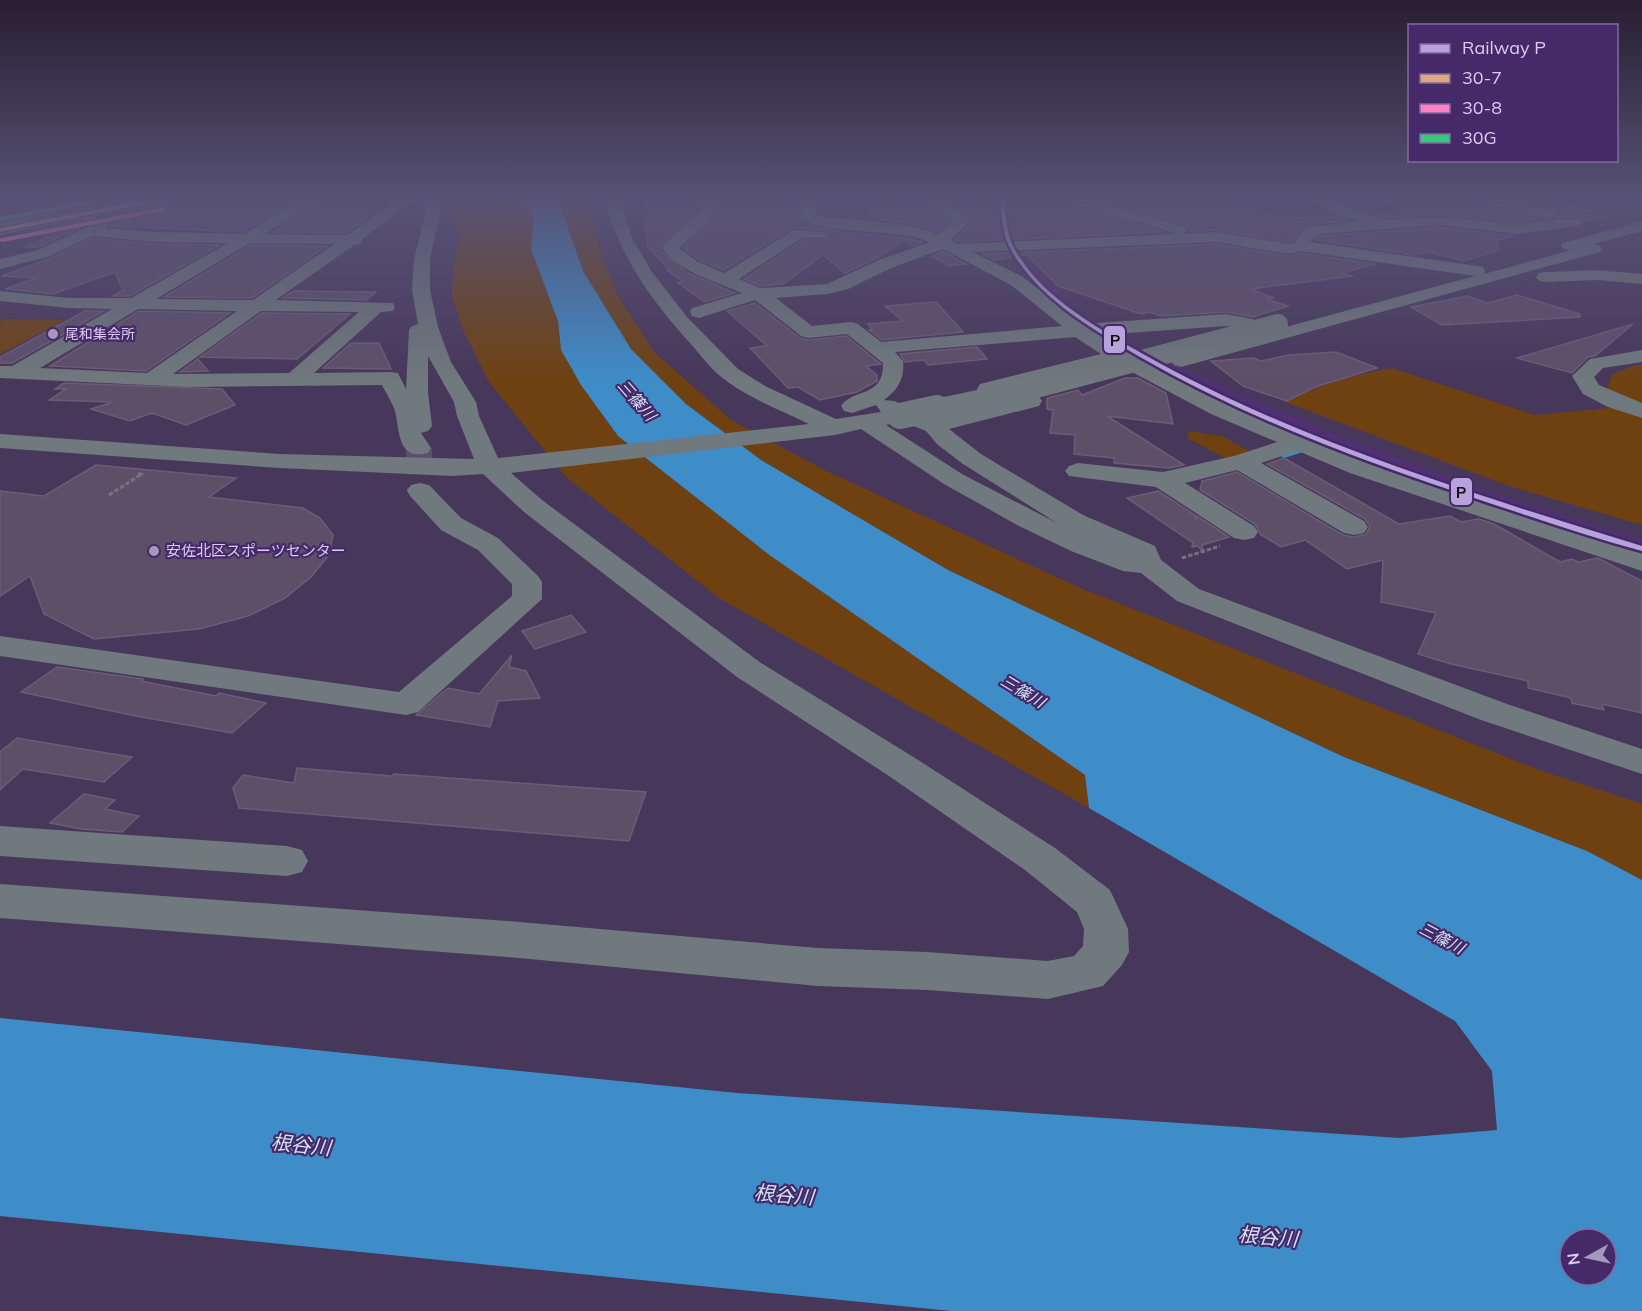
<svg xmlns="http://www.w3.org/2000/svg" width="1642" height="1311" font-family="Mulish,'Noto Sans JP',sans-serif">
<style>
.built{fill:#4f3171}
.green{fill:#6f4110}
.water{fill:#3e8dc9;fill-rule:evenodd}
.lines{fill:none;stroke-linecap:round;stroke-linejoin:round}
.stream{fill:#3e8dc9;fill-rule:evenodd}
.building{fill:#5e4f69;stroke:#6d5c77;stroke-width:1.5}
.minor-tunnel{stroke:#5d4d71;stroke-width:26;stroke-dasharray:26 13;stroke-linecap:butt}
.path-far1{stroke:#737280;stroke-width:1.5;stroke-dasharray:3 1.5;stroke-linecap:butt}
.path{stroke:#737280;stroke-width:3;stroke-dasharray:4.5 2;stroke-linecap:butt}
.minor{fill:#70797d;fill-rule:evenodd}
.major{fill:#727884;fill-rule:evenodd}
.minor-bridge-far1{stroke:#70797d;stroke-width:20}
.minor-bridge{stroke:#70797d;stroke-width:26}
.bus-1-casing{stroke:#462968;stroke-width:6}
.bus-2-casing{stroke:#462968;stroke-width:6}
.bus-3-casing{stroke:#462968;stroke-width:6}
.bus-1{stroke:#dfa77e;stroke-width:4}
.bus-2{stroke:#ff80c5;stroke-width:4}
.bus-3{stroke:#33ca7d;stroke-width:4}
.rail-1-casing{stroke:#462968;stroke-width:5}
.rail-1{fill:#b8a2dd;fill-rule:evenodd}
.poi-dot{fill:#a697bc;stroke:#462968;stroke-width:2}
.labels{text-anchor:middle;stroke-width:4.5;stroke-linejoin:round;paint-order:stroke}
.far-poi-label{font-size:14px;fill:#d9cbf1;stroke:#462968;text-anchor:start}
.poi-label{font-size:15px;fill:#d9cbf1;stroke:#462968;text-anchor:start}
.water-label{font-size:16px;font-style:italic;fill:#d0e4f4;stroke:#462968}
.near-water-label{font-size:20px;font-style:italic;fill:#d0e4f4;stroke:#462968}
.line-badge{stroke:#462968;stroke-width:2}
.pale-badge-label{font-size:16px;text-anchor:middle;font-weight:bold;fill:#111}
</style>
<rect width="100%" height="100%" fill="#47375a"/>
<g class="built">
<polygon points="998,227 1012,230 1016,244 1041,278 1078,309 1103,326 1084,328 1033,286 1006,251"/>
<polygon points="1110,330 1172,364 1342,437 1482,489 1642,539 1642,559 1299,439 1192,390 1089,332"/>
</g>
<g class="green">
<polygon points="459,199 524,199 533,219 531,249 558,321 561,350 581,385 618,436 768,554 1085,775 1089,808 719,598 566,477 489,382 462,328 452,296 453,270 460,233 453,225"/>
<polygon points="556,199 589,199 602,257 618,296 655,353 731,420 824,470 1078,587 1539,770 1642,804 1642,880 1587,851 1344,757 1170,675 948,570 761,460 686,404 631,349 583,271 560,205"/>
<polygon points="7,319 65,320 0,354 0,321"/>
<polygon points="1636,365 1642,365 1642,406 1607,389 1613,374"/>
<path d="M1391,368L1535,415L1619,407L1642,416V525L1509,486L1285,402C1319,385 1353,375 1391,368Z"/>
<polygon points="1189,431 1222,436 1252,453 1227,459 1187,438"/>
</g>
<path class="water" d="M524,199H556L560,205L583,271L631,349L686,404L761,460L948,570L1170,675L1344,757L1587,851L1642,880V1311H951L0,1216V1018L737,1093L1400,1138L1497,1130L1492,1071L1455,1021L1089,808L1085,775L768,554L618,436L581,385L561,350L558,321L531,249L533,219ZM1570,1239H1606V1275H1570Z"/>
<g class="lines">
<polygon class="stream" points="1303,448 1313,452 1310,454 1303,452 1284,458 1281,456"/>
</g>
<g class="building">
<polygon points="171,199 298,199 243,232 110,226 103,217 162,205"/>
<polygon points="323,199 392,199 346,233 273,232"/>
<polygon points="646,199 694,199 694,206 699,210 667,238 661,251 688,273 735,293 705,302 678,283 683,282 667,270 670,270 648,247 643,208 647,205"/>
<polygon points="712,199 795,199 800,211 800,218 809,225 841,232 899,237 923,242 913,246 904,241 877,258 845,273 823,255 783,284 760,286 744,279 803,240 824,240 829,233 824,230 793,228 724,270 699,260 683,248 720,211"/>
<polygon points="996,199 1063,199 1066,204 1164,232 958,242 954,240 968,227 971,218 947,201"/>
<polygon points="1097,199 1237,199 1238,207 1288,218 1333,216 1348,220 1308,225 1300,230 1293,241 1289,242 1217,230 1190,231 1186,225"/>
<polygon points="1381,199 1477,199 1480,204 1541,219 1517,222 1439,215 1377,218 1375,214 1408,213"/>
<polygon points="1514,199 1554,199 1554,202 1612,216 1586,221 1577,216 1555,218 1558,216 1555,210"/>
<polygon points="923,202 950,221 938,232 905,222 871,219 871,204"/>
<polygon points="81,221 86,225 38,247 24,247 49,237 24,232"/>
<polygon points="1439,227 1515,236 1497,240 1499,250 1464,261 1428,252 1415,255 1315,240 1319,236"/>
<polygon points="92,238 156,244 220,245 130,296 113,296 123,290 115,272 53,294 5,289 36,278 2,276 51,258"/>
<polygon points="1217,244 1289,256 1300,253 1376,264 1341,273 1353,276 1251,289 1274,298 1266,299 1288,306 1253,317 1226,312 1161,316 1149,312 1141,314 1132,311 1058,286 1027,255 994,260 982,254"/>
<polygon points="251,245 327,246 252,298 164,297"/>
<polygon points="943,251 966,264 949,266 931,256"/>
<polygon points="293,291 376,292 367,300 283,298"/>
<polygon points="1517,295 1580,314 1580,317 1442,325 1411,307 1467,296 1488,303"/>
<polygon points="936,302 963,332 882,340 869,330 872,330 868,324 903,321 885,306"/>
<polygon points="755,303 800,338 808,340 846,336 881,364 866,366 877,375 877,381 857,392 820,400 798,387 788,388 750,348 767,346 727,311"/>
<polygon points="85,311 104,311 12,363 0,363 0,357"/>
<polygon points="139,311 230,313 146,371 50,366"/>
<polygon points="262,313 350,314 297,359 200,357"/>
<polygon points="1633,324 1595,356 1588,357 1572,373 1517,358"/>
<polygon points="351,343 379,343 391,369 323,368"/>
<polygon points="977,347 987,359 928,365 924,360 905,362 900,354"/>
<polygon points="1336,352 1377,368 1315,387 1287,401 1243,386 1211,361 1253,358 1261,361 1289,355"/>
<polygon points="198,359 208,371 180,372"/>
<polygon points="1125,378 1138,378 1166,393 1173,424 1107,416 1184,465 1169,468 1114,463 1114,458 1074,454 1075,435 1050,433 1053,410 1047,409 1047,398 1078,390 1082,395"/>
<polygon points="64,383 222,389 235,405 186,425 152,413 130,421 91,409 113,402 49,400 66,389 55,389"/>
<polygon points="1284,458 1399,524 1450,516 1461,522 1479,519 1494,524 1560,562 1572,559 1578,562 1598,558 1642,581 1642,713 1602,704 1604,710 1572,703 1571,698 1528,688 1528,681 1451,664 1418,654 1436,613 1381,602 1383,560 1347,569 1305,540 1281,547 1260,534 1255,524 1200,490 1202,481 1237,472 1343,535 1354,537 1366,534 1370,526 1365,519 1267,464"/>
<polygon points="96,465 236,478 209,497 303,508 320,518 333,535 329,555 311,577 285,598 248,616 199,629 94,639 44,614 30,576 0,596 0,491 44,496"/>
<polygon points="1158,491 1195,515 1196,520 1197,516 1229,537 1202,545 1203,551 1197,546 1192,547 1193,543 1127,498"/>
<polygon points="571,615 586,632 535,649 522,631"/>
<polygon points="512,655 509,667 526,671 540,698 498,701 490,727 416,715 448,688 479,694"/>
<polygon points="57,667 143,679 141,681 216,696 219,693 266,703 232,733 136,716 21,692"/>
<polygon points="17,738 70,747 132,757 104,782 23,769 0,790 0,752"/>
<polygon points="297,768 392,776 394,774 646,792 629,841 239,808 233,788 243,775 294,783"/>
<polygon points="84,794 115,800 105,809 139,816 122,832 81,829 50,823"/>
</g>
<g class="lines">
<polyline class="minor-tunnel" points="419,448 420,491"/>
<polyline class="path-far1" points="635,201 684,200"/>
<g class="path">
<polyline points="109,495 142,474 138,474"/>
<polyline points="1182,558 1220,546"/>
</g>
<g class="minor">
<polygon points="78,199 104,199 102,202 0,226 0,218"/>
<path d="M303,199H321L265,234L347,235L399,199H416L362,239L361,243L354,245L276,300L393,303L395,307L393,311L381,312L314,373L390,372L398,373L406,389L409,330L412,326L418,324L412,290L414,259L429,199H443L430,259V290L438,327L451,362L476,402L479,416L498,458L809,424C782,411 753,400 728,382C713,372 702,357 690,343C651,300 619,256 605,199H619L632,238L652,272L687,317L738,369L767,387L836,419L881,412L876,405L852,413L844,411L841,406C853,388 884,398 883,363L847,334L808,338L801,336L755,300L699,318L692,316L690,312L692,308L742,293C716,281 682,274 663,249C664,239 694,219 702,210L696,204V199H710V202L718,209L697,232L679,248L698,262L724,273L794,230L824,232L827,235L824,238H802L739,279L760,288L827,284L879,260L930,242C900,227 817,237 801,216L805,199H819L816,215L818,216L904,224L938,234L954,221L925,202L926,199H940L969,219L967,225L952,238V241L957,244L1178,234L1067,202L1065,199H1088L1185,227L1188,230L1183,234L1217,232L1289,244L1294,243L1302,231L1309,227L1359,221L1331,213L1310,199C1332,199 1353,210 1374,216L1376,220L1439,217L1517,224L1577,218L1584,222L1577,226L1517,234L1439,225L1318,234L1310,242L1477,266L1483,267L1485,271L1484,274L1571,250L1563,249L1561,246L1563,243L1642,221V231L1582,247L1594,244L1600,246L1602,249L1600,252L1181,367L1174,365L1171,361L1174,357L1475,276L1300,251L1289,254L1217,242L973,252L1023,277L1083,324L1226,314L1253,319L1256,323L1253,327L1246,329L1226,326L1099,335C1264,440 1458,492 1642,552V571L1350,473L1298,451L1261,463L1364,521L1368,527L1364,533L1354,535L1344,533L1237,470L1185,483L1254,526L1258,532L1254,538L1244,540L1234,538L1156,487L1069,476L1065,471L1069,466L1078,463L1163,472L1234,456L1277,442L1211,414L1115,363L988,396L980,394L977,389L980,384L1101,354L1075,337L895,352L903,361C905,378 898,390 884,400L894,401L936,418L1031,394L1039,396L1042,401L1039,406L949,429L981,454L1083,515L1155,546L1161,560L1199,589L1507,704L1642,749V774L1481,720L1177,601L1141,573L1123,571L1071,551L1019,526L944,484L861,429L835,435L511,473L542,500L761,663L915,758L1055,848L1110,890L1128,929L1129,952L1122,965L1103,986L1048,999L927,990L818,986L507,957L0,918V884L507,921L818,948L927,952L1048,961L1074,956L1083,946L1084,929L1077,912L1025,870L889,776L737,677L524,512L483,474L452,476L280,468L0,448V434L280,454L474,459L457,416L454,402L428,356V392L432,426L428,431L421,433L431,448L428,453C397,461 400,431 395,411C392,402 386,393 382,385L188,387L0,378V366H12L112,309L69,308L0,301V291L69,298H131L228,243L156,242L92,236L50,256L0,269V259L38,250L91,225L82,219L89,215L101,218L108,226L106,228L156,232L244,234ZM250,243L334,244L253,300L156,299ZM943,249L1011,285L1062,326L881,342L858,324L851,322L812,326L776,298L827,294L848,289L891,268ZM138,309L237,311L147,373L40,368ZM261,311L359,312L289,373L173,374ZM904,422L926,431L938,445L963,464L1057,523L962,474L886,425Z"/>
<polygon points="1479,199 1504,199 1554,212 1556,215 1549,219 1481,202"/>
<polygon points="1598,270 1642,274 1642,284 1598,280 1545,282 1539,281 1536,277 1539,273 1545,272"/>
<polygon points="1642,350 1642,362 1603,368 1594,377 1599,385 1642,403 1642,418 1608,407 1583,394 1572,376 1590,359"/>
<polygon points="420,483 429,485 461,518 498,538 538,576 542,582 542,599 418,712 406,715 0,656 0,636 399,692 512,596 512,584 478,550 441,530 411,497 407,491 411,485"/>
<polygon points="0,826 287,846 302,850 308,861 302,872 287,876 0,856"/>
</g>
<polygon class="major" points="139,199 169,199 162,203 0,235 0,225"/>
<polyline class="minor-bridge-far1" points="930,410 1040,387 1278,324"/>
<polyline class="minor-bridge" points="900,416 937,408"/>
<defs>
<polyline id="bus-1" points="0,230 161,199"/>
<polyline id="bus-2" points="2,240 164,209"/>
<polyline id="bus-3" points="0,219 105,199"/>
</defs>
<use href="#bus-1" class="bus-1-casing"/>
<use href="#bus-2" class="bus-2-casing"/>
<use href="#bus-3" class="bus-3-casing"/>
<use href="#bus-1" class="bus-1"/>
<use href="#bus-2" class="bus-2"/>
<use href="#bus-3" class="bus-3"/>
<defs>
<path id="rail-1" d="M1000,199H1004C1006,215 1006,233 1014,248C1041,297 1096,327 1143,354C1299,442 1471,493 1642,546V551C1590,537 1538,519 1486,502C1367,463 1250,420 1140,357C1092,329 1037,298 1010,248C1002,233 1002,215 1000,199Z"/>
</defs>
<use href="#rail-1" class="rail-1-casing"/>
<use href="#rail-1" class="rail-1"/>
</g>
<linearGradient id="sky" x2="0" y2="1"><stop stop-color="#271e32"/><stop offset="0.52" stop-color="#585376"/><stop offset="1" stop-color="#585376" stop-opacity="0"/></linearGradient>
<rect width="1642" height="383" fill="url(#sky)"/>
<g class="poi-dot">
<circle cx="53" cy="334" r="6"/>
<circle cx="154" cy="551" r="6"/>
</g>
<g class="labels">
<g class="far-poi-label">
<text x="65" y="339">尾和集会所</text>
</g>
<g class="poi-label">
<text x="166" y="556">安佐北区スポーツセンター</text>
</g>
<g class="water-label">
<text transform="translate(637 400) rotate(49)" y="6">三篠川</text>
<text transform="translate(1023 691) rotate(31)" y="6">三篠川</text>
<text transform="translate(1442 938) rotate(28)" y="6">三篠川</text>
</g>
<g class="near-water-label">
<text transform="translate(301 1145) rotate(6)" y="7">根谷川</text>
<text transform="translate(784 1195) rotate(5)" y="7">根谷川</text>
<text transform="translate(1268 1237) rotate(5)" y="7">根谷川</text>
</g>
</g>
<g class="line-badge">
<rect x="1103" y="325" width="23" height="29" rx="6" fill="#b8a2dd"/>
<rect x="1450" y="477" width="23" height="29" rx="6" fill="#b8a2dd"/>
</g>
<g class="pale-badge-label">
<text x="1115" y="346">P</text>
<text x="1461" y="498">P</text>
</g>
<rect x="1408" y="24" width="210" height="138" fill="#462968" stroke="#816a9f" stroke-width="1.5"/>
<rect x="1420" y="44" width="30" height="9" fill="#b8a2dd" stroke="#816a9f" stroke-width="1.5"/>
<text x="1462" y="54" font-size="18" fill="#d9cbf1">Railway P</text>
<rect x="1420" y="74" width="30" height="9" fill="#dfa77e" stroke="#816a9f" stroke-width="1.5"/>
<text x="1462" y="84" font-size="18" fill="#d9cbf1">30-7</text>
<rect x="1420" y="104" width="30" height="9" fill="#ff80c5" stroke="#816a9f" stroke-width="1.5"/>
<text x="1462" y="114" font-size="18" fill="#d9cbf1">30-8</text>
<rect x="1420" y="134" width="30" height="9" fill="#33ca7d" stroke="#816a9f" stroke-width="1.5"/>
<text x="1462" y="144" font-size="18" fill="#d9cbf1">30G</text>
<g transform="translate(1588 1257) rotate(262)"><circle r="28" fill="#462968" stroke="#816a9f" stroke-width="1.5"/>
<path d="M0-4.5L10 22L0 15L-10 22Z" fill="#a697bc"/>
<text y="-9" font-size="16" font-weight="bold" text-anchor="middle" fill="#d9cbf1">N</text>
</g>
</svg>
